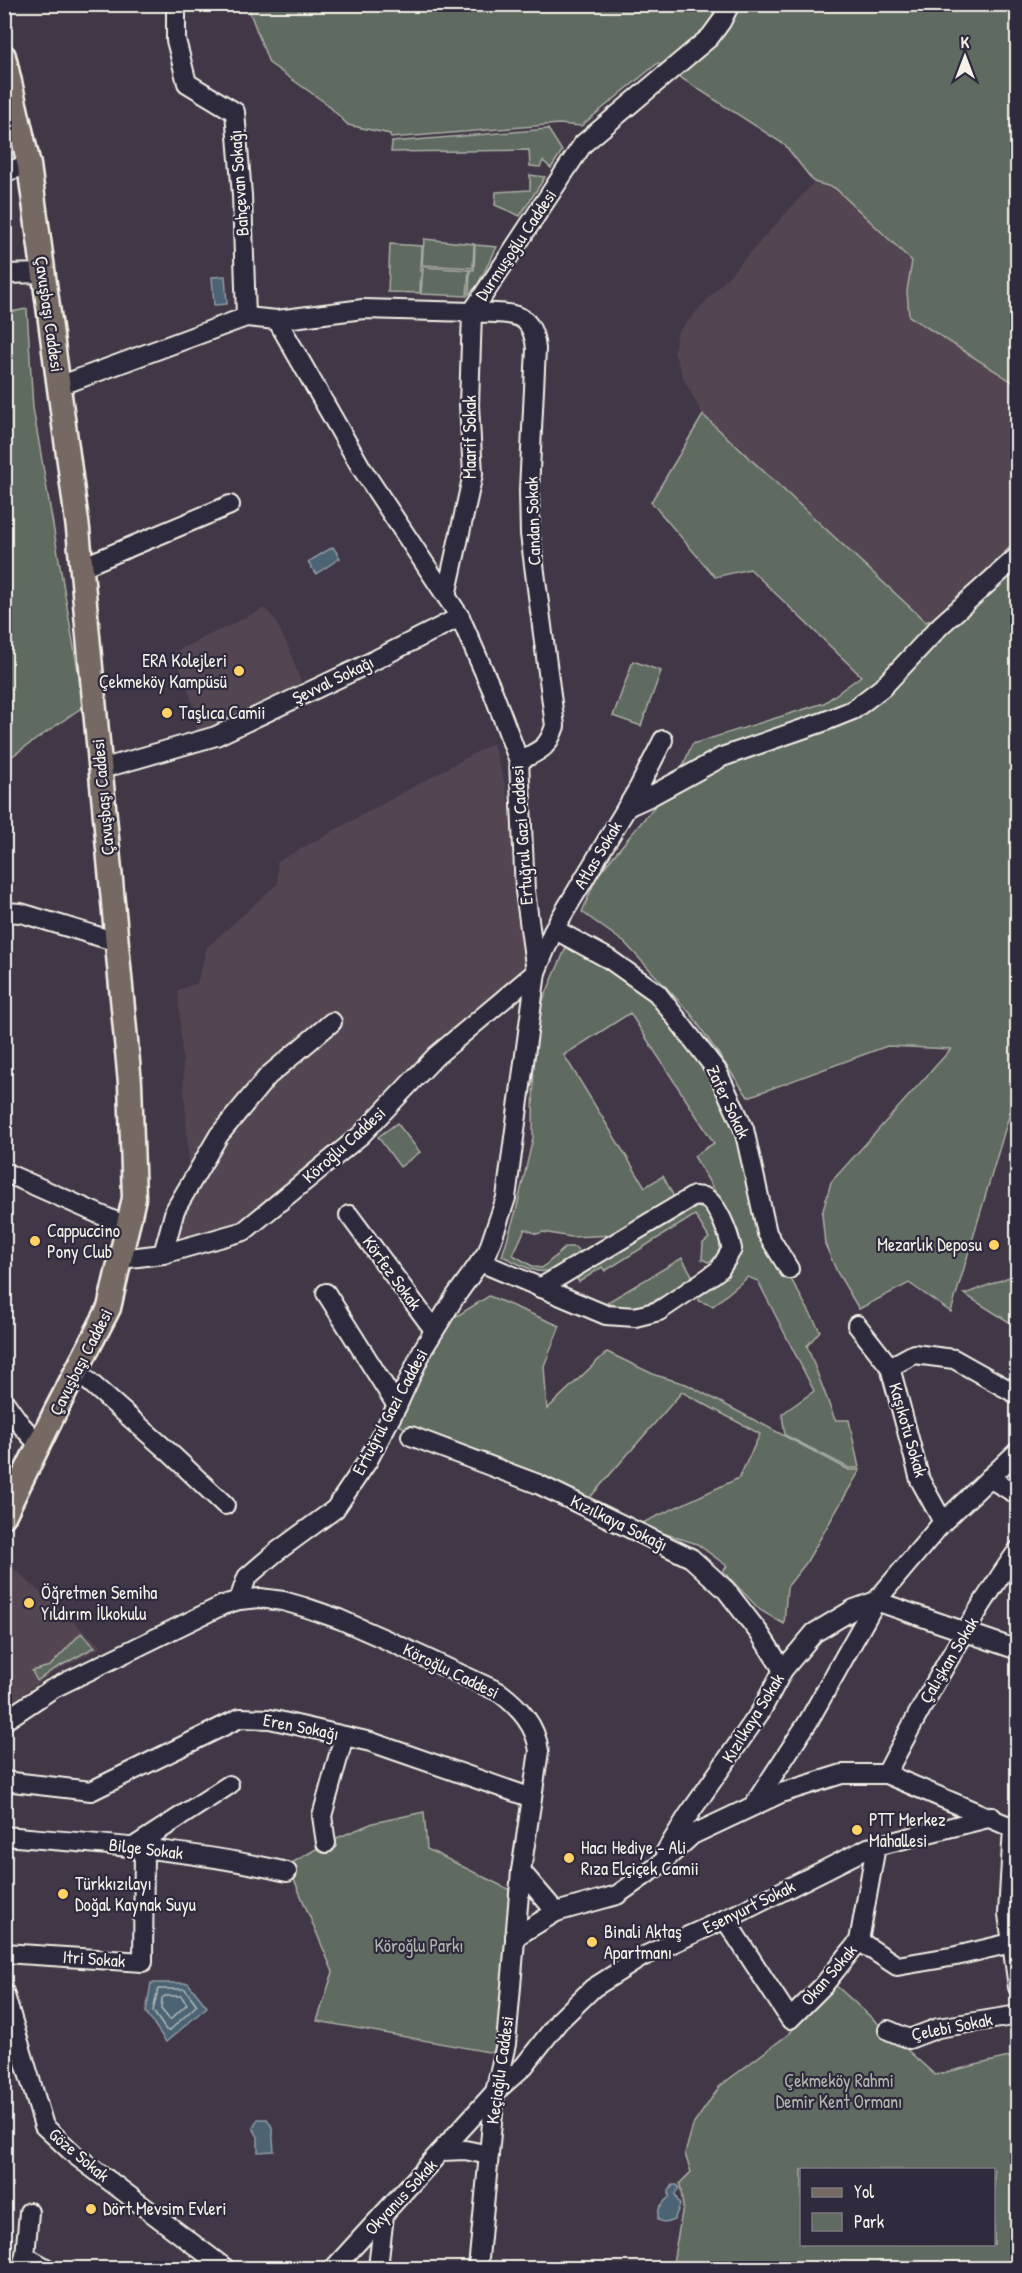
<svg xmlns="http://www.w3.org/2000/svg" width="1022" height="2273" font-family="'Patrick Hand',sans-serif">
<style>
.built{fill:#524451}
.green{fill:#5f6b60;stroke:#aaaea4;stroke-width:1.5;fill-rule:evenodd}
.water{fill:#4b6473;stroke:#8f9ca2;stroke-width:1.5}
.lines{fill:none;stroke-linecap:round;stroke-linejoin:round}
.shore{stroke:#b0b9b9;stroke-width:1.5}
.minor-casing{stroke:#f4f1e8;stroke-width:22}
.major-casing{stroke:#f4f1e8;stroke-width:27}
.minor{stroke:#2f2a3d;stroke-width:18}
.major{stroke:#766964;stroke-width:22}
.poi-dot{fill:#ffd166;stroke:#2f2a3d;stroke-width:2}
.labels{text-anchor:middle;stroke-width:4.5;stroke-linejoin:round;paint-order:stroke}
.street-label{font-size:18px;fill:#f4f1e8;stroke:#2f2a3d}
.poi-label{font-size:18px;fill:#f4f1e8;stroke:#2f2a3d;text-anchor:start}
.park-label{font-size:18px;fill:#b1b5ab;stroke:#2f2a3d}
</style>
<rect width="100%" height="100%" fill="#423747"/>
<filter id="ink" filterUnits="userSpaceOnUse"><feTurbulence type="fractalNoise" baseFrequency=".0167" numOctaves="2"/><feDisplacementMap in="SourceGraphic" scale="12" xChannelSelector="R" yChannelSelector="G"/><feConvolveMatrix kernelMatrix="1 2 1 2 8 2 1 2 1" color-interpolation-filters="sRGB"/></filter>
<g filter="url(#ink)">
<g class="built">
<polygon points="814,182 835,187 912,261 907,291 909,316 1017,385 1017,540 941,615 926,622 703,415 684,380 674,352 677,333"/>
<polygon points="265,608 274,618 288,646 304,690 199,737 194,721 197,715 174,652"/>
<polygon points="493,743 505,784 525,891 536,972 244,1231 163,1254 190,1184 178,990 197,983 207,947 278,883 277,862"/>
<polygon points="4,1560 102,1647 52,1673 5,1707"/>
</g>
<g class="green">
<polygon points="247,5 1017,5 1017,385 909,316 907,291 912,261 835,188 814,182 785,145 658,63 581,126 559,124 391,138 390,134 348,125 327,104 269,63"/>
<polygon points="548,129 562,151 551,168 543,161 540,167 530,166 529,150 391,152 392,142"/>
<polygon points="530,175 545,177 520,216 495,205 496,192 530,190"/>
<polygon points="424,239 474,244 473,268 422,265"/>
<polygon points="390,244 422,246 420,293 388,292"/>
<polygon points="475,245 497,247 477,286 469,294 470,270 474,270"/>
<polygon points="423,267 469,270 467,296 421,294"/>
<polygon points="27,309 33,408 84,706 5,761 5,313"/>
<polygon points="703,415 926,622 941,615 1017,540 1017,1089 951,1312 909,1283 859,1309 837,1272 825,1244 822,1214 831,1182 951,1049 887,1046 748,1097 691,1014 625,943 582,912 597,876 678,778 692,744 824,703 861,676 750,569 715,577 651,502"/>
<polygon points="633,661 661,671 641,726 613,716"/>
<path d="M568,943L648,995L704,1070L730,1114L759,1235L792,1281L820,1331L807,1346L835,1420H849L859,1468H849L785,1435L782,1414L814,1391L758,1281L748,1277L713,1306L699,1301V1297L724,1279L736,1264L741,1246L738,1231L694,1156L714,1143L630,1013L564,1055L645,1187L663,1176L674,1197L615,1235L571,1237L543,1232L537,1234L525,1229L513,1255L534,1267L542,1268L566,1247H575L580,1252L579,1256C539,1278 543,1275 502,1256L516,1211L533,1138L534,1021Z"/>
<polygon points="397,1123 420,1152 400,1167 378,1137"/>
<path d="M697,1207L704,1209C712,1222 733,1255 708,1262L702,1259L703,1243L709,1238L695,1215L605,1271L602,1267L579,1282L577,1279L580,1275Z"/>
<path d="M682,1258L692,1275L688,1282C659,1298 641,1315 606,1303Z"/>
<polygon points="1017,1274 1017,1327 964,1294 965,1294"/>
<polygon points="489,1296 560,1326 544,1366 547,1409 607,1352 655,1375 686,1384 849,1470 860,1470 806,1563 787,1587 784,1624 760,1610 723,1571 727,1566 697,1544 638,1525 739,1478 760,1434 682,1392 586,1502 440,1446 389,1420 434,1330"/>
<polygon points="81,1633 95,1647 51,1671 37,1681 32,1671 50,1666"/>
<polygon points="424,1812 427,1849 514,1892 508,1968 494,2053 317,2021 333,1972 288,1865 332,1840 373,1823"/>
<path d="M831,1981L935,2075L1017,2055V2268H672L683,2207L680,2183L691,2172L685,2154L693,2125L720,2086L790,2033ZM802,2170H994V2244H802Z"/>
</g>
<g class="water">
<polygon points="225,276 227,304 214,305 212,277"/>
<polygon points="333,547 340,558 316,574 308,562"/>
<polygon points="151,1983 188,1983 207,2007 166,2042 146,2012"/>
<polygon points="258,2119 267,2119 272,2127 274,2151 258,2152 258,2137 253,2128"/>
<path d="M673,2185H677L679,2188L675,2195L680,2205L674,2220L666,2223L658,2220C657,2208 661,2205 669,2197V2191Z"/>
</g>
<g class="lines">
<g class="shore">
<polygon points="158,1989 185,1989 197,2005 169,2031 166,2030 153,2011"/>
<polygon points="165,1996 181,1996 187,2004 170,2020 161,2009 162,1998"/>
</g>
<defs>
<g id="minor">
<polyline points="176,4 176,40 187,83 235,112 242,195 246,317"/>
<polyline points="4,172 29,165"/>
<polyline points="4,274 43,273"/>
<polyline points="59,386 246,317 277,320 363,309 472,312 583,144 710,37 721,22 730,4"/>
<polyline points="82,567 230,505"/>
<path d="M446,596L473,474L469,405L472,312C506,315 532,306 536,349L529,490L530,534L555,726C547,750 540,750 519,761"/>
<polyline points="101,769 216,736 351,672 460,617"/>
<polyline points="627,807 649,797 722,757 823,722 853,710 883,687 941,625 1018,556"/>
<polyline points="4,912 21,913 117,942"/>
<polyline points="554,929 609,959 657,993 717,1071 744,1129 767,1233 789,1269"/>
<polyline points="4,1172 128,1227"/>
<polyline points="349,1215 434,1330"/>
<polyline points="163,1254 175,1210 219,1135 268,1076 332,1022"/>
<polyline points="121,1259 163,1254 244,1231 361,1135 436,1056 536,972 554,929 638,789 663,740"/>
<path d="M480,1262L606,1315L635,1317L659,1311L708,1278L720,1269L732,1249C729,1235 718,1203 704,1197C703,1197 694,1196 694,1196L540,1288"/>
<polyline points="326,1293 397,1406"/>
<polyline points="857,1325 890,1367"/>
<polyline points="77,1371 170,1453 225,1505"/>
<polyline points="4,1401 21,1425 40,1446"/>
<polyline points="411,1436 538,1484 691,1558 726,1590 760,1634 783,1670"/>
<polyline points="989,1478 1018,1495"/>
<polyline points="943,1522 920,1480 890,1367 914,1354 954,1359 1018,1395"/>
<polyline points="239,1600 247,1577 275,1553 335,1509 367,1462 397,1406 423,1349 455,1297 488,1251 506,1198 536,972 525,891 519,761 493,692 460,617 362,469 277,320"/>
<polyline points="876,1601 1018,1650"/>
<path d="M4,1721L52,1689L223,1605L239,1600L260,1598L283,1601L304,1607L339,1619L389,1641L499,1692C519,1707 536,1725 539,1751L521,1871L506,2044L495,2092L478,2268"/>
<path d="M886,1774C926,1698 968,1621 1018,1550"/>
<polyline points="4,1781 91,1791 240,1718 270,1719 371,1742 532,1798"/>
<polyline points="753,1806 808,1722 876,1601 943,1522 1018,1451"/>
<polyline points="1018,1820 1013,1827 1008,1914 1018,1987"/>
<path d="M4,1836C99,1844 194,1850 287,1872"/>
<polyline points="326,1843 322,1816 344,1736"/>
<polyline points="135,1846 229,1785"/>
<polyline points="666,1851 687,1817 761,1711 783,1670 814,1633 854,1609 876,1601"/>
<polyline points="521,1871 556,1912 617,1895 658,1866 692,1835 781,1793 842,1774 886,1774 1018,1830"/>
<polyline points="725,1919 790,2019 823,1986 859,1941 876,1846"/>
<polyline points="515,1937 556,1912"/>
<polyline points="859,1941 897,1966 956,1956 1011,1943"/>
<polyline points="4,1953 143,1962 144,1848"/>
<polyline points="4,1992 44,2126 75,2155 225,2268"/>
<polyline points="888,2030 909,2039 938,2028 1018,2015"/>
<polyline points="443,2151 465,2150 489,2155"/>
<polyline points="25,2256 29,2212"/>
<polyline points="21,2268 25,2256 46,2268"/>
<polyline points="334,2268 495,2092 524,2066 559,2021 593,1988 642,1957 741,1912 868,1848 992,1817"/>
<polyline points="378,2268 384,2215"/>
</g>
<polyline id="major" points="4,56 29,165 78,529 130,1083 134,1198 109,1308 55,1412 4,1516"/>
</defs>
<use href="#minor" class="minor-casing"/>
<use href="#major" class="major-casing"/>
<use href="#minor" class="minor"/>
<use href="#major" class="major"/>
</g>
</g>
<g class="poi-dot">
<circle cx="239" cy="671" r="6"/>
<circle cx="167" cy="713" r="6"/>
<circle cx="35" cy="1241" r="6"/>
<circle cx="994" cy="1245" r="6"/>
<circle cx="29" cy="1603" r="6"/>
<circle cx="857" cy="1830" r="6"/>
<circle cx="569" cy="1858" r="6"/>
<circle cx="63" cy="1894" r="6"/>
<circle cx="592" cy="1942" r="6"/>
<circle cx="91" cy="2209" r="6"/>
</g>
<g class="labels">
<g class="street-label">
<text transform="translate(239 183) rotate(-94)" y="6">Bahçevan Sokağı</text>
<text transform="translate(516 245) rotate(-56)" y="6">Durmuşoğlu Caddesi</text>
<text transform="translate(49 314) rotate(82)" y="6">Çavuşbaşı Caddesi</text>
<text transform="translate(470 437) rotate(-90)" y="6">Maarif Sokak</text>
<text transform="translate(533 521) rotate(-92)" y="6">Candan Sokak</text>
<text transform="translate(333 680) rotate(-26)" y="6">Şevval Sokağı</text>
<text transform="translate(103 797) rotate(-95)" y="6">Çavuşbaşı Caddesi</text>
<text transform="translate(522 835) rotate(-94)" y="6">Ertuğrul Gazi Caddesi</text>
<text transform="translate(598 855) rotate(-59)" y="6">Atlas Sokak</text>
<text transform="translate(728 1102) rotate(65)" y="6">Zafer Sokak</text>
<text transform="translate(344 1145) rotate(-42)" y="6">Köroğlu Caddesi</text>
<text transform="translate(392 1273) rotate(54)" y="6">Körfez Sokak</text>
<text transform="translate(81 1362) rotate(-63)" y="6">Çavuşbaşı Caddesi</text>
<text transform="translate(390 1412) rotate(-62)" y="6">Ertuğrul Gazi Caddesi</text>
<text transform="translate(908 1430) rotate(74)" y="6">Kaşıkotu Sokak</text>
<text transform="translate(619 1523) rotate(26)" y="6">Kızılkaya Sokağı</text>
<text transform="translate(949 1660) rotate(-59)" y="6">Çalışkan Sokak</text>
<text transform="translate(451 1671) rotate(26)" y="6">Köroğlu Caddesi</text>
<text transform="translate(753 1718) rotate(-58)" y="6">Kızılkaya Sokak</text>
<text transform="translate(301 1727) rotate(11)" y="6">Eren Sokağı</text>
<text transform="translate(146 1849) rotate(7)" y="6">Bilge Sokak</text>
<text transform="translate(749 1907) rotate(-26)" y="6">Esenyurt Sokak</text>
<text transform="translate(94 1959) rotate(4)" y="6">Itri Sokak</text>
<text transform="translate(829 1975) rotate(-49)" y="6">Okan Sokak</text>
<text transform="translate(952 2027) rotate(-11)" y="6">Çelebi Sokak</text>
<text transform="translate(500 2070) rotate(-82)" y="6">Keçiağılı Caddesi</text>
<text transform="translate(79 2155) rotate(40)" y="6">Göze Sokak</text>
<text transform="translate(401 2197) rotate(-47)" y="6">Okyanus Sokak</text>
</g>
<g class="poi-label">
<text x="227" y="667" text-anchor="end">ERA Kolejleri<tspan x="227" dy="21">Çekmeköy Kampüsü</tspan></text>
<text x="179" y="719">Taşlıca Camii</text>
<text x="47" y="1237">Cappuccino<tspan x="47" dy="21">Pony Club</tspan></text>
<text x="982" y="1251" text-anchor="end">Mezarlık Deposu</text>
<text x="41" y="1599">Öğretmen Semiha<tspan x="41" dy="21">Yıldırım İlkokulu</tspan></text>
<text x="869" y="1826">PTT Merkez<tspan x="869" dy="21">Mahallesi</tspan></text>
<text x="581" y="1854">Hacı Hediye - Ali<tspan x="581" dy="21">Rıza Elçiçek Camii</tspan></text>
<text x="75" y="1890">Türkkızılayı<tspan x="75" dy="21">Doğal Kaynak Suyu</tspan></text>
<text x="604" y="1938">Binali Aktaş<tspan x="604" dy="21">Apartmanı</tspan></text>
<text x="103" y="2215">Dört Mevsim Evleri</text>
</g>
<g class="park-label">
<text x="419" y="1952">Köroğlu Parkı</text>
<text x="839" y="2087">Çekmeköy Rahmi<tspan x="839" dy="21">Demir Kent Ormanı</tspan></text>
</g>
</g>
<rect width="1022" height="2273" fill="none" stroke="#2f2a3d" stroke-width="24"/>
<rect x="12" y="12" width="998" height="2249" fill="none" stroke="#f4f1e8" stroke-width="2" filter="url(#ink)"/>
<rect x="800" y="2168" width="195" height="78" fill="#2f2a3d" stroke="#7e7a81" stroke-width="1.5"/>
<rect x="812" y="2188" width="30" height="9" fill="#766964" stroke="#7e7a81" stroke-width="1.5"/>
<text x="854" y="2198" font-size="18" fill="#f4f1e8">Yol</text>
<rect x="812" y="2213" width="30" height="18" fill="#5f6b60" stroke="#7e7a81" stroke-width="1.5"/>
<text x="854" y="2228" font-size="18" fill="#f4f1e8">Park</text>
<g transform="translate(965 57)" stroke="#2f2a3d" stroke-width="4.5" paint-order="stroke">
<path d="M0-4.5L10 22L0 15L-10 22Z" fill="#f4f1e8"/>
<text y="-9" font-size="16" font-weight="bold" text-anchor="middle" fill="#f4f1e8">K</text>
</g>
</svg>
